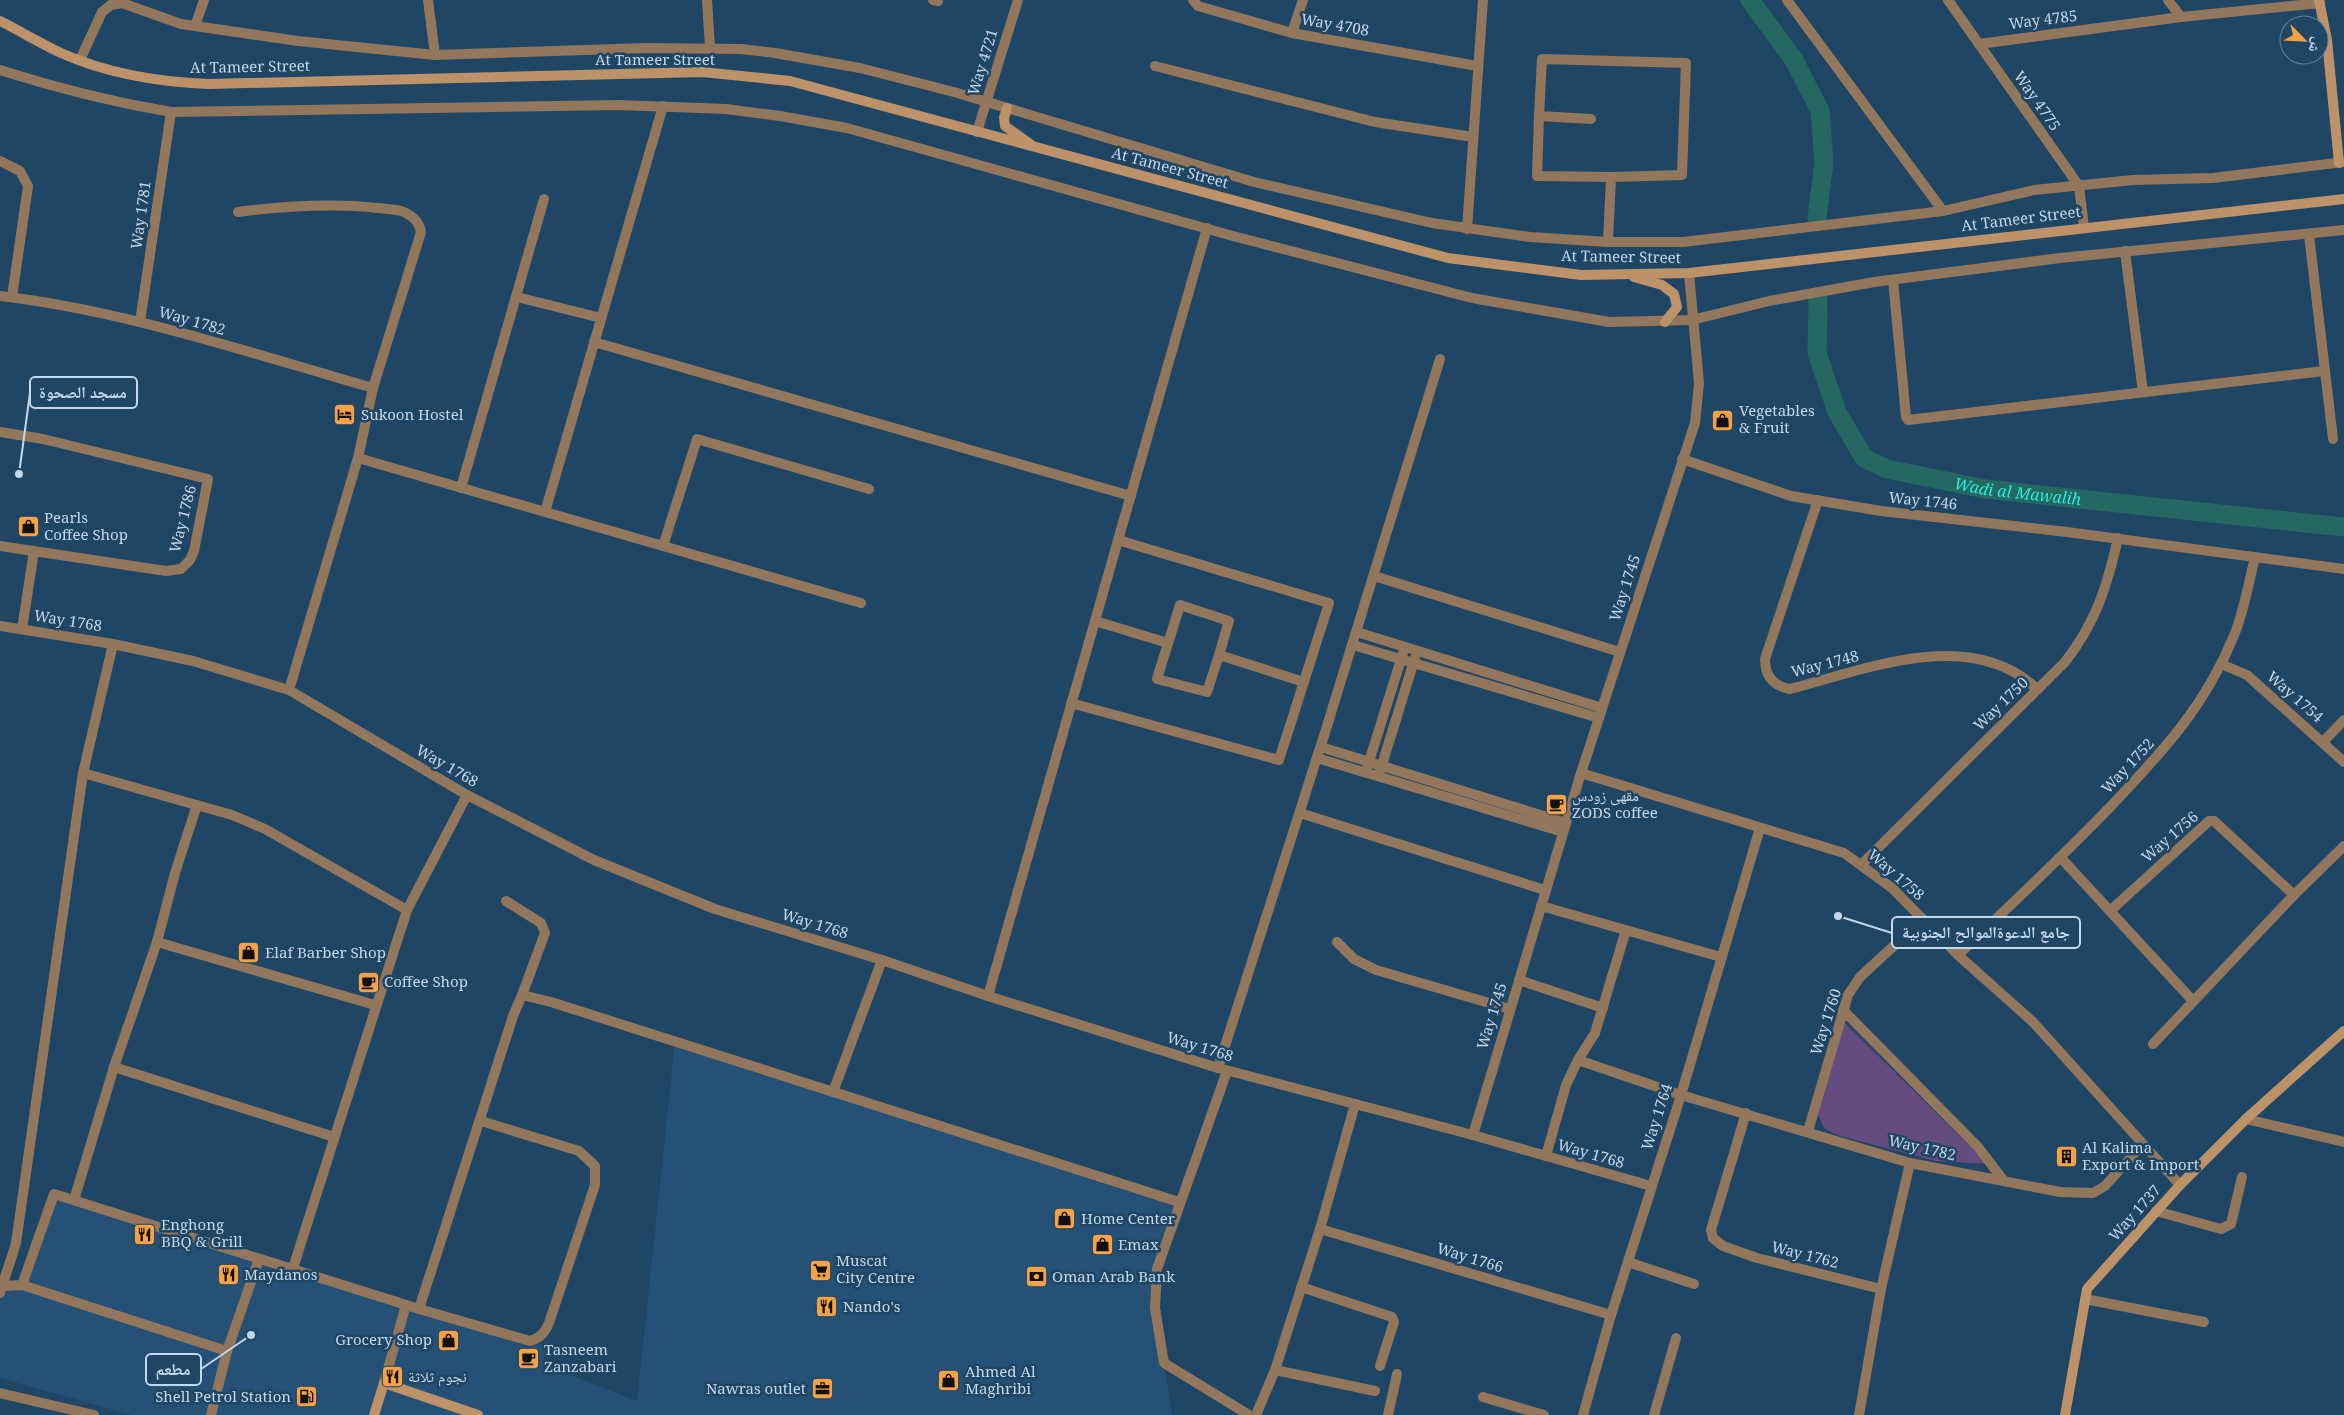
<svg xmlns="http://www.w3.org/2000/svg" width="2344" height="1415" font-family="'Noto Serif','Noto Naskh Arabic',serif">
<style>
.built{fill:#245175}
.green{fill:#654c80}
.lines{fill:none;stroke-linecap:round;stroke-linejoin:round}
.river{stroke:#246861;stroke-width:19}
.street{stroke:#92775c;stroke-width:10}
.secondary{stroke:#bd9268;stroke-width:10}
.labels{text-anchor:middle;stroke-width:5;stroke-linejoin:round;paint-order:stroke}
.street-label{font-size:15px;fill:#c3d8eb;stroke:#204665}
.poi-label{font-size:15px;fill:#c3d8eb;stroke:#204665;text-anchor:start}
.water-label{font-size:16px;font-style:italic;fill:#27ebda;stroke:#204665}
.leader{fill:none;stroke:#c3d8eb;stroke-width:2}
.callout-dot{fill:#c3d8eb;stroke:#204665;stroke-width:2}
.callout{fill:#204665;stroke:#c3d8eb;stroke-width:2}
.callout-label{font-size:16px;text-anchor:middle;font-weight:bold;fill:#c3d8eb}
</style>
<rect width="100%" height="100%" fill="#204665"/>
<polygon class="built" points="675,1042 1179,1202 1157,1269 1155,1308 1172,1415 131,1415 0,1378 0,1294 4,1286 22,1285 54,1194 419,1309 546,1345 544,1365 637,1401"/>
<polygon class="green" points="1844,1022 1988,1164 1935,1161 1837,1135 1824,1128 1818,1114"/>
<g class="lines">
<g class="river">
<polyline points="1750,0 1794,60 1820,111 1824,163 1817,218"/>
<path id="s1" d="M1818,298L1817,353L1837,412L1864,458L1887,469L1985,489L2344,527"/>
</g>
<g class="street">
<polyline points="428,0 435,55"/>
<polyline points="707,0 710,48"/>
<polyline points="933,0 938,1"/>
<polyline points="1193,0 1198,6 1292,33 1477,66"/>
<polyline points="1787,0 1943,211"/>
<polyline points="1948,0 2079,186 2084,227"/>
<polyline points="2168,0 2181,17"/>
<polyline points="195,26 204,0"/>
<polyline points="1292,33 1303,0"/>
<polyline points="1979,44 2181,17 2320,3"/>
<polyline points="80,60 102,12 111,5 122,3 181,24 298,41 435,55 646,48 741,49 775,53 860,68 954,92 1254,182 1432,223 1530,237 1608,242 1683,242 1943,211 2034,190 2133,180 2213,178 2344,162"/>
<polyline points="1155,66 1375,122 1473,137"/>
<path d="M0,70C56,88 112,102 171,112L619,105L726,109L780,116L847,128L1233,236L1472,298L1609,322L1692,320L1769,301L1874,282L2060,258L2344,230"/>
<polyline points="1539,116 1537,176 1611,177"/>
<polyline points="1591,119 1539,116 1542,59 1686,63 1682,175 1611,177 1608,242"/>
<polyline points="977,132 1018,0"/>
<polyline points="0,161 20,171 28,186 12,297"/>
<path d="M238,212C284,206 331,203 378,208C386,209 397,209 404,212C414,217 419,222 421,232L373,388L358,458L289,690"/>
<polyline points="1467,229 1483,0"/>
<polyline points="2309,235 2333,439"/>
<polyline points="2125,251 2143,392"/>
<polyline points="1893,280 1906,417 1908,420 2324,371"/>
<path d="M0,296C127,311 250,353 373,388"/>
<polyline points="517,297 601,318"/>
<polyline points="140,322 171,112"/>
<polyline points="594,342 1131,496"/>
<polyline points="0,432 43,439 208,479 194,551 190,560 181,569 166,571 0,546"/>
<polyline points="358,458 663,546 697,439 869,489"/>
<polyline points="1682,459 1791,496 1881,511 2067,532 2344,569"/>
<polyline points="461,488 544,199"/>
<path d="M1818,500L1765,659C1765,677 1774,686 1790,689C1867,669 1971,626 2037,689"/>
<polyline points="545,512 663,106"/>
<polyline points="663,546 861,603"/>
<polyline points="1374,576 1620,652"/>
<polyline points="1095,621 1168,643"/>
<polyline points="0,626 113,644 193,661 289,690 467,795 594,860 715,909 882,960 988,996 1218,1068 1473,1135 1651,1186"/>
<polyline points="22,629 34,551"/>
<polyline points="1357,632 1602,708"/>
<polyline points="1353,645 1599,718"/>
<polyline points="1219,655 1229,621 1180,605 1157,679 1207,692 1219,655 1304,682"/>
<polyline points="2221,664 2247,675 2344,762"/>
<polyline points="1071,703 1279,760 1329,603 1118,540"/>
<polyline points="2323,742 2344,720"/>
<polyline points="1321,747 1566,823"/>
<polyline points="1317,758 1563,832"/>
<polyline points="1367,768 1403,653"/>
<polyline points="1380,771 1415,658"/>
<polyline points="83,773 232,815 265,829 407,910"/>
<polyline points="1581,773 1844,853 1892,888 1958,955 2033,1022 2180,1185"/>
<polyline points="1300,813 1545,890"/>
<polyline points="2061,858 2193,1001"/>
<path d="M1862,864L2065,662C2096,622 2107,587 2118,538"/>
<polyline points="506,901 541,923 545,933 522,995"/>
<polyline points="1541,906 1721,957"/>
<polyline points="2110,911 2209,821 2214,821 2294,895"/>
<polyline points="157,942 375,1005"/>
<polyline points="1337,942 1354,959 1376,970 1510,1009"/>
<path d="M1958,955C2011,905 2063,856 2113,804C2165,749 2206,705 2235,633C2244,610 2249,582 2255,557"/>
<polyline points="1519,980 1603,1008"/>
<polyline points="988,996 1207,228"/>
<polyline points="1843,1010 1978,1147 2004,1181"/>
<polyline points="2153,1044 2294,895 2344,846"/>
<polyline points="1578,1060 1681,1095 1910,1163 2060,1192 2093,1193 2105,1186 2142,1145"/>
<polyline points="114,1067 334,1137"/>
<polyline points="1218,1068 1327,726 1440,359"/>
<polyline points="1227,1071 1157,1269 1155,1308 1164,1363 1249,1415"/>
<polyline points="833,1092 882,960"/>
<polyline points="1746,1113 1711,1230 1713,1238 1723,1246 1757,1258 1881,1289"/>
<polyline points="2246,1119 2344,1142"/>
<polyline points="1808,1131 1848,995 1860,977 1923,919"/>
<polyline points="1473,1135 1581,773 1695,423 1699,383 1689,273"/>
<polyline points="1546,1156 1566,1085 1578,1060 1595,1033 1626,930"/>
<polyline points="74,1200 114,1067 157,942 175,873 197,805"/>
<polyline points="2156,1211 2221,1229 2231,1224 2242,1177"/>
<polyline points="1320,1229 1611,1315"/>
<polyline points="1628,1262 1694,1284"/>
<polyline points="293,1268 407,910 467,795"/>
<path d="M22,1285L54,1194L419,1309L530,1341C540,1338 545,1333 549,1323L595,1185V1166L579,1151L481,1121"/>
<polyline points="4,1286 22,1285 227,1351"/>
<polyline points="1301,1287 1392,1317 1394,1322 1380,1366"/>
<polyline points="0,1293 16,1243 83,773 113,644"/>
<polyline points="2085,1299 2204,1322"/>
<polyline points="419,1309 513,1016 522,995 551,1002 1179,1202"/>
<polyline points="1275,1370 1375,1391"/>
<polyline points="384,1383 406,1305"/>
<polyline points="0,1393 94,1415"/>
<polyline points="1483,1397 1544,1415"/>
<polyline points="211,1415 227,1351 259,1259"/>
<polyline points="1256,1415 1275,1370 1320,1229 1355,1104"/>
<polyline points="1388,1415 1397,1374"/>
<polyline points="1583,1415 1611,1315 1681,1095 1760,828"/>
<polyline points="1654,1415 1676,1338"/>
<polyline points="1859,1415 1881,1289 1910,1163"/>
</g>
<g class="secondary">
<polyline points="2319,0 2327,40 2339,163"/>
<path d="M0,21C20,31 40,43 61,53C108,74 158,82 209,84L702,72L790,81L1448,258L1581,275L1689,273L2344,199"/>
<polyline points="1007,108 1004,118 1005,126 1033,146"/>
<polyline points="1634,277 1662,285 1674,294 1677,307 1665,322"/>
<polyline points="374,1415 384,1383 478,1415"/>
<polyline points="2065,1415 2087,1289 2180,1185 2246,1119 2344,1031"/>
</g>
</g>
<defs>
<symbol id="hotel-square" viewBox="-11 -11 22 22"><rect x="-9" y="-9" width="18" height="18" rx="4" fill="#f5a246" stroke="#204665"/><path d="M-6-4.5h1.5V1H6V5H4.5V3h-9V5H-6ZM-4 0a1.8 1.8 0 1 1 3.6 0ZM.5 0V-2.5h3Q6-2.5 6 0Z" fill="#111"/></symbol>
<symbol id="shop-square" viewBox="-11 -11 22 22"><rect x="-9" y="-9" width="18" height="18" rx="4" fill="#f5a246" stroke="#204665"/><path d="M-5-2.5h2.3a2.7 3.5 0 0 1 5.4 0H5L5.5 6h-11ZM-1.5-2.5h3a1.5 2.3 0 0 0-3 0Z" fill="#111"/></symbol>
<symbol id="cafe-square" viewBox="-11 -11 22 22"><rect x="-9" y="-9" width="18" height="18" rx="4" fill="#f5a246" stroke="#204665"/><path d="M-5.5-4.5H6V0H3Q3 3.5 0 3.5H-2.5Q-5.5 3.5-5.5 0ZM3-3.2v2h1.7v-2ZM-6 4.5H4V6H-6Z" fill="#111"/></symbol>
<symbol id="building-square" viewBox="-11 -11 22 22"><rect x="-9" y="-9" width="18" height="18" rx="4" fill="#f5a246" stroke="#204665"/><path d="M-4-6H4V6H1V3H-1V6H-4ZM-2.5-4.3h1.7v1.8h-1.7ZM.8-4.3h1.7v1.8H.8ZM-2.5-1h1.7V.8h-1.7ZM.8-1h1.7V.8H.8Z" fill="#111"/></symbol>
<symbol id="restaurant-square" viewBox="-11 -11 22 22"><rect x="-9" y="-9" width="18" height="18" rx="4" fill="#f5a246" stroke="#204665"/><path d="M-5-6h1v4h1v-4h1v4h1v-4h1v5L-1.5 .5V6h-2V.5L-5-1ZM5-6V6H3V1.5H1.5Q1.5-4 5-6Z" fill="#111"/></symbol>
<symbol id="supermarket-square" viewBox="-11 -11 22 22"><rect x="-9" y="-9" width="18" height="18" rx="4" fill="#f5a246" stroke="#204665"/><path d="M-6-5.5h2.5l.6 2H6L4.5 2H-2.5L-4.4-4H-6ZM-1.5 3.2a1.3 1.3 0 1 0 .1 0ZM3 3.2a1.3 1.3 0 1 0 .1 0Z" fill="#111"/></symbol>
<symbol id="bank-square" viewBox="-11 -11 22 22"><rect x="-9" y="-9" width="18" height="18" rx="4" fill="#f5a246" stroke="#204665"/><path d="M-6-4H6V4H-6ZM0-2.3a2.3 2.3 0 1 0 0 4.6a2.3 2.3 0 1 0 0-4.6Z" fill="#111"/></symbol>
<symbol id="office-square" viewBox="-11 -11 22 22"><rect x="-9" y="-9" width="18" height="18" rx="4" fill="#f5a246" stroke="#204665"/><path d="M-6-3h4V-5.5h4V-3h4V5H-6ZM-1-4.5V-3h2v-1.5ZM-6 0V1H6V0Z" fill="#111"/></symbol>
<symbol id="fuel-square" viewBox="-11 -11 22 22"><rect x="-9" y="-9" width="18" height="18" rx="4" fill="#f5a246" stroke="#204665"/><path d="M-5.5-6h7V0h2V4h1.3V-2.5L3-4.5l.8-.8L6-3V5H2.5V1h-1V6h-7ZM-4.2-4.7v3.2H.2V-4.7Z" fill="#111"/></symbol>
</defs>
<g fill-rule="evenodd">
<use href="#hotel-square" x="332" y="402" width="25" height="25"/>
<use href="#shop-square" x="1710" y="408" width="25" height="25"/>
<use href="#shop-square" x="16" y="514" width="25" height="25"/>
<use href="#cafe-square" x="1544" y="792" width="25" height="25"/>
<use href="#shop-square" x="236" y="940" width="25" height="25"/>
<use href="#cafe-square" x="356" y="970" width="25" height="25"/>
<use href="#building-square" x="2054" y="1144" width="25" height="25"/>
<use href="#shop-square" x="1052" y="1206" width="25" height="25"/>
<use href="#restaurant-square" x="132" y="1222" width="25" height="25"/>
<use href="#shop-square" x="1090" y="1232" width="25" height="25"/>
<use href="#supermarket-square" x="808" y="1258" width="25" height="25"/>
<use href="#restaurant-square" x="216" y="1262" width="25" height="25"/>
<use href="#bank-square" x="1024" y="1264" width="25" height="25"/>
<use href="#restaurant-square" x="814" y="1294" width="25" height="25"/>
<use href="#shop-square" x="436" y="1328" width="25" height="25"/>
<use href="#cafe-square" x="516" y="1346" width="25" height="25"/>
<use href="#restaurant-square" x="380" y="1364" width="25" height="25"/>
<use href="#shop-square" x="936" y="1368" width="25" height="25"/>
<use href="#office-square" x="810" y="1376" width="25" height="25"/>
<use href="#fuel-square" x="294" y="1384" width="25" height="25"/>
</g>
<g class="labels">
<g class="street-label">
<text transform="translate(2043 20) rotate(-7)" y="5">Way 4785</text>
<text transform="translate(1335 25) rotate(10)" y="5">Way 4708</text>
<text x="655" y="65">At Tameer Street</text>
<text transform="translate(983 62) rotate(-73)" y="5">Way 4721</text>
<text transform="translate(250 67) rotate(-1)" y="5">At Tameer Street</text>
<text transform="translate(2037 101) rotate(55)" y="5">Way 4775</text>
<text transform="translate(1170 168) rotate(15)" y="5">At Tameer Street</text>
<text transform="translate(141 215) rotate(-82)" y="5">Way 1781</text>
<text transform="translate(2021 219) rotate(-7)" y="5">At Tameer Street</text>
<text transform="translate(1621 257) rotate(1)" y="5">At Tameer Street</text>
<text transform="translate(192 321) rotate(16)" y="5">Way 1782</text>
<text transform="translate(1923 501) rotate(6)" y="5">Way 1746</text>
<text transform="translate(183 519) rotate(-76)" y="5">Way 1786</text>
<text transform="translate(1625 588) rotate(-72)" y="5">Way 1745</text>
<text transform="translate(68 621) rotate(9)" y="5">Way 1768</text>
<text transform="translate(1825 664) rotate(-14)" y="5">Way 1748</text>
<text transform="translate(2295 697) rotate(41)" y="5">Way 1754</text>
<text transform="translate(2001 704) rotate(-44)" y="5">Way 1750</text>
<text transform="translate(447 766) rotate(30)" y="5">Way 1768</text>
<text transform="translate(2128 766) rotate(-47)" y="5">Way 1752</text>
<text transform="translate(2170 837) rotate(-41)" y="5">Way 1756</text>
<text transform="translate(1896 875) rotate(41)" y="5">Way 1758</text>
<text transform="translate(815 924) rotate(17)" y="5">Way 1768</text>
<text transform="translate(1492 1016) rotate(-73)" y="5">Way 1745</text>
<text transform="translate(1826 1022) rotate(-72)" y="5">Way 1760</text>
<text transform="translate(1200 1047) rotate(17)" y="5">Way 1768</text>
<text transform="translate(1657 1117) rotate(-72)" y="5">Way 1764</text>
<text transform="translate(1922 1148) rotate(13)" y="5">Way 1782</text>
<text transform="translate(1591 1154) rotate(16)" y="5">Way 1768</text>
<text transform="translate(2135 1213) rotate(-48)" y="5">Way 1737</text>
<text transform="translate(1805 1255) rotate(14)" y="5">Way 1762</text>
<text transform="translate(1470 1258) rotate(17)" y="5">Way 1766</text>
</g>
<g class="poi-label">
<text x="1739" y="416">Vegetables<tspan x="1739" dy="17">&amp; Fruit</tspan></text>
<text x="361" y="420">Sukoon Hostel</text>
<text x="44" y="523">Pearls<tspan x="44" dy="17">Coffee Shop</tspan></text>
<text x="1572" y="801">مقهى زودس<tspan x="1572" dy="17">ZODS coffee</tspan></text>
<text x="265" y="958">Elaf Barber Shop</text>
<text x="384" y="987">Coffee Shop</text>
<text x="2082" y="1153">Al Kalima<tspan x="2082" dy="17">Export &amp; Import</tspan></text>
<text x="1081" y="1224">Home Center</text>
<text x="161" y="1230">Enghong<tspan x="161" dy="17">BBQ &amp; Grill</tspan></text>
<text x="1118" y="1250">Emax</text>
<text x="836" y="1266">Muscat<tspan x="836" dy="17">City Centre</tspan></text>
<text x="244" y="1280">Maydanos</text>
<text x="1052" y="1282">Oman Arab Bank</text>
<text x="843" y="1312">Nando's</text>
<text x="432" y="1345" text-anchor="end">Grocery Shop</text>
<text x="544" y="1355">Tasneem<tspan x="544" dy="17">Zanzabari</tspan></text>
<text x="965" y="1377">Ahmed Al<tspan x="965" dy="17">Maghribi</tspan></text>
<text x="408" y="1382">نجوم ثلاثة</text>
<text x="806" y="1394" text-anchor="end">Nawras outlet</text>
<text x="291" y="1402" text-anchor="end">Shell Petrol Station</text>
</g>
<g class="water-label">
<text dy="6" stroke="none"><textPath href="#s1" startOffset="329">Wadi al Mawalih</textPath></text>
</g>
</g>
<path class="leader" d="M19 474L30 393M1838 916L1892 933M251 1335L201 1369"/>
<g class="callout-dot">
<circle cx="19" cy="474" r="5"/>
<circle cx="1838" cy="916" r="5"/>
<circle cx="251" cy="1335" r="5"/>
</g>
<g class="callout">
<rect x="30" y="377" width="107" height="31" rx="5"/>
<rect x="1892" y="917" width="188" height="31" rx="5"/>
<rect x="146" y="1354" width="55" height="31" rx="5"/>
</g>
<g class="callout-label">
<text x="83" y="398">مسجد الصحوة</text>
<text x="1986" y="938">جامع الدعوةالموالح الجنوبية</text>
<text x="173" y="1375">مطعم</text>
</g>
<g transform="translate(2304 40) rotate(114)"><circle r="24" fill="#204665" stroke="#61809b"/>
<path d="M0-4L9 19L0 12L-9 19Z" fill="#f5a246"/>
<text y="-8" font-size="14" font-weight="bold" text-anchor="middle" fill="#c3d8eb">ش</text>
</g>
</svg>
